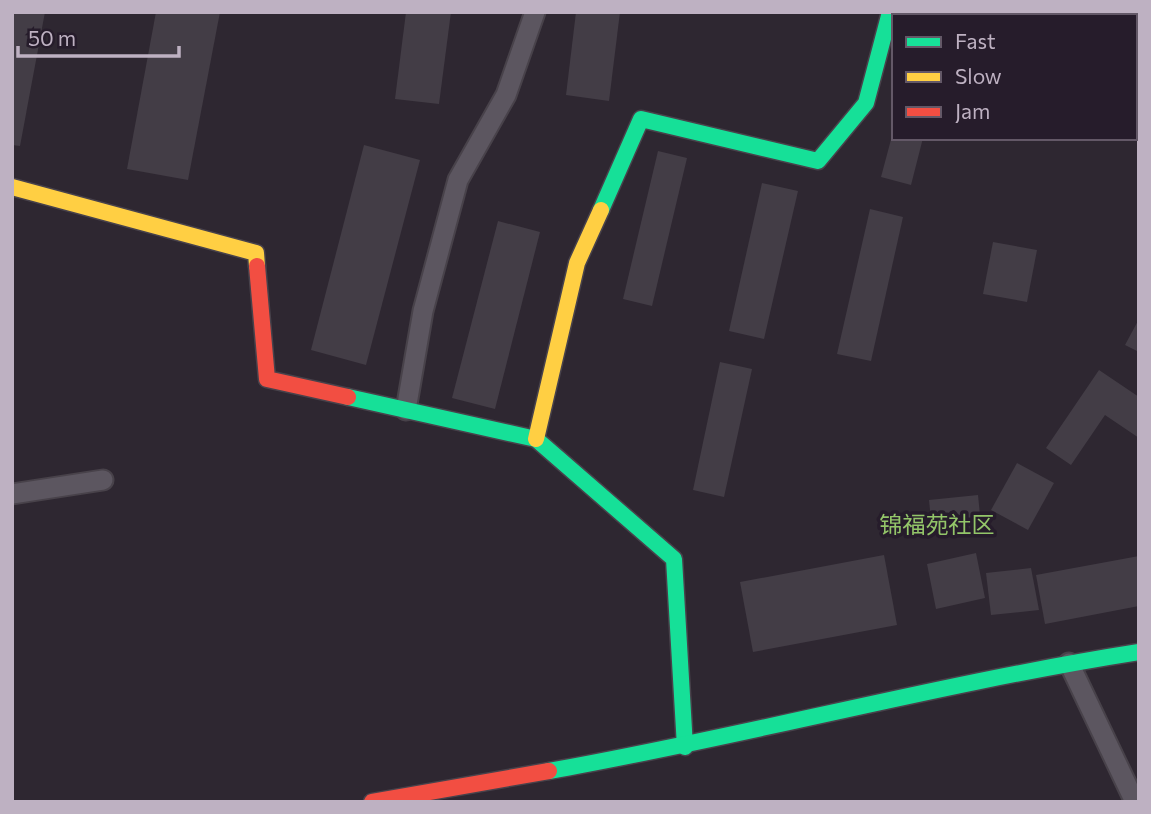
<svg xmlns="http://www.w3.org/2000/svg" width="1151" height="814" font-family="Commissioner,'Noto Sans SC',sans-serif">
<style>
.building{fill:#433d46}
.lines{fill:none;stroke-linecap:round;stroke-linejoin:round}
.street-casing{stroke:#48424a;stroke-width:23}
.fast-casing{stroke:#48424b;stroke-width:19}
.slow-casing{stroke:#48424b;stroke-width:19}
.jam-casing{stroke:#48424b;stroke-width:19}
.street{stroke:#5c5660;stroke-width:19}
.fast{stroke:#16e098;stroke-width:16}
.slow{stroke:#ffcf43;stroke-width:16}
.jam{stroke:#f24e42;stroke-width:16}
.labels{text-anchor:middle;stroke-width:7;stroke-linejoin:round;paint-order:stroke}
.neighbourhood-label{font-size:23px;fill:#93c569;stroke:#261c2b}
</style>
<rect width="100%" height="100%" fill="#2e2731"/>
<g class="building">
<polygon points="12,12 45,12 20,146 12,145"/>
<polygon points="156,12 220,12 188,180 127,169"/>
<polygon points="406,12 451,12 439,104 395,99"/>
<polygon points="576,12 620,12 609,101 566,95"/>
<polygon points="1058,12 1109,12 1108,16 1057,16"/>
<polygon points="893,132 894,138 923,138 911,185 881,177"/>
<polygon points="364,145 420,160 366,365 311,350"/>
<polygon points="658,151 687,158 652,306 623,299"/>
<polygon points="762,183 798,191 764,339 729,331"/>
<polygon points="870,209 903,217 871,361 837,354"/>
<polygon points="498,221 540,232 495,409 452,398"/>
<polygon points="993,242 1037,250 1027,302 983,294"/>
<polygon points="1139,319 1139,352 1125,345"/>
<polygon points="720,362 752,369 724,497 693,490"/>
<polygon points="1099,370 1139,397 1139,438 1105,415 1071,465 1046,448"/>
<polygon points="1017,463 1054,483 1028,530 991,510"/>
<polygon points="978,495 981,525 932,530 929,500"/>
<polygon points="976,553 985,598 936,609 927,564"/>
<polygon points="884,555 897,625 753,652 740,582"/>
<polygon points="1139,556 1139,606 1045,624 1036,575"/>
<polygon points="1031,568 1039,610 991,615 986,573"/>
</g>
<g class="lines">
<defs>
<g id="street">
<polyline points="406,410 423,311 458,180 506,95 535,12"/>
<polyline points="12,494 103,480"/>
<polyline points="1069,663 1135,802"/>
</g>
<g id="fast">
<polyline points="601,210 641,119 818,161 866,103 890,12"/>
<polyline points="348,397 536,439 674,559 685,747"/>
<path d="M549,771C747,736 941,683 1139,652"/>
</g>
<g id="slow">
<polyline points="12,187 256,253 257,266"/>
<polyline points="536,439 577,263 601,210"/>
</g>
<g id="jam">
<polyline points="257,266 267,379 348,397"/>
<polyline points="372,802 549,771"/>
</g>
</defs>
<use href="#street" class="street-casing"/>
<use href="#fast" class="fast-casing"/>
<use href="#slow" class="slow-casing"/>
<use href="#jam" class="jam-casing"/>
<use href="#street" class="street"/>
<use href="#fast" class="fast"/>
<use href="#slow" class="slow"/>
<use href="#jam" class="jam"/>
</g>
<g class="labels">
<g class="neighbourhood-label">
<text x="937" y="533">锦福苑社区</text>
</g>
</g>
<rect width="1151" height="814" fill="none" stroke="#beb1c2" stroke-width="28"/>
<rect x="892" y="14" width="245" height="126" fill="#261c2b" stroke="#635867" stroke-width="2"/>
<rect x="906" y="37" width="35" height="10" fill="#16e098" stroke="#635867" stroke-width="2"/>
<text x="955" y="49" font-size="21" fill="#beb1c2">Fast</text>
<rect x="906" y="72" width="35" height="10" fill="#ffcf43" stroke="#635867" stroke-width="2"/>
<text x="955" y="84" font-size="21" fill="#beb1c2">Slow</text>
<rect x="906" y="107" width="35" height="10" fill="#f24e42" stroke="#635867" stroke-width="2"/>
<text x="955" y="119" font-size="21" fill="#beb1c2">Jam</text>
<path d="M18 46v10h161v-10" fill="none" stroke="#beb1c2" stroke-width="3.5"/>
<text x="28" y="46" font-size="21" fill="#beb1c2" stroke="#261c2b" stroke-width="5" paint-order="stroke">50 m</text>
</svg>
